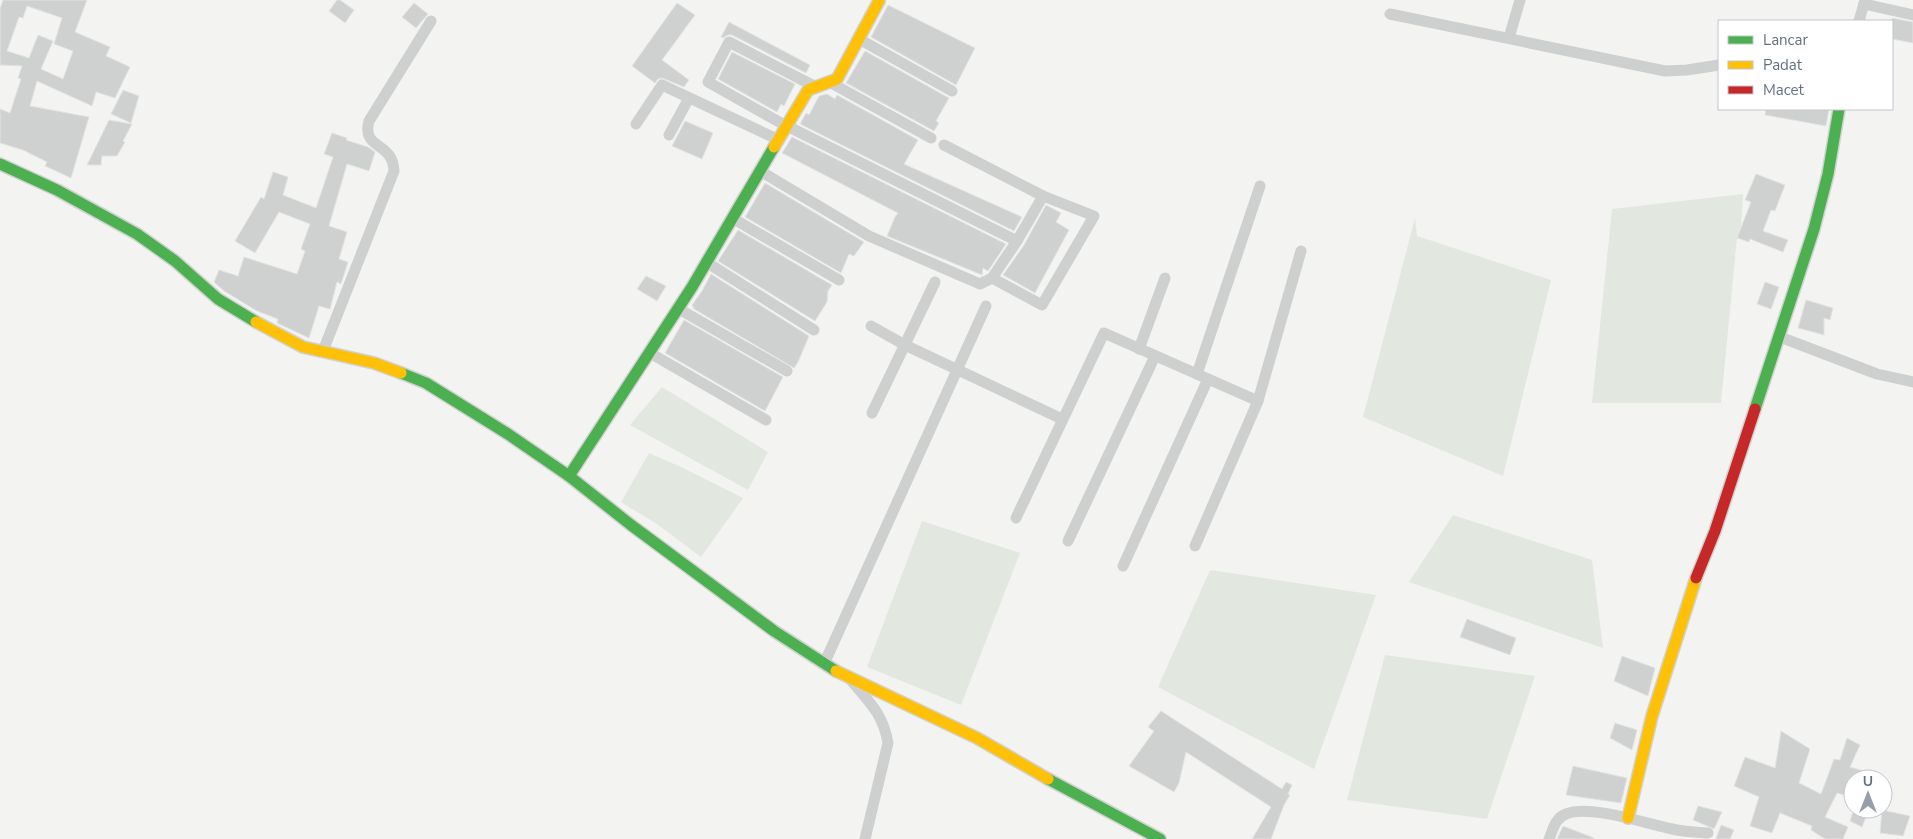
<svg xmlns="http://www.w3.org/2000/svg" width="1913" height="839" font-family="'Nunito Sans',sans-serif">
<style>
.green{fill:#e2e7e0}
.building{fill:#cfd0d0;stroke:#e2e3e2;fill-rule:evenodd}
.lines{fill:none;stroke-linecap:round;stroke-linejoin:round}
.fast-casing{stroke:#d0d1d1;stroke-width:14}
.slow-casing{stroke:#d0d1d1;stroke-width:14}
.jam-casing{stroke:#d0d1d1;stroke-width:14}
.street{stroke:#cecfcf;stroke-width:11}
.fast{stroke:#4caf50;stroke-width:11}
.slow{stroke:#ffc107;stroke-width:11}
.jam{stroke:#c62828;stroke-width:11}
</style>
<rect width="100%" height="100%" fill="#f3f4f2"/>
<g class="green">
<polygon points="1743,194 1741,226 1737,238 1721,403 1592,403 1612,209"/>
<polygon points="1415,218 1417,236 1551,280 1503,476 1363,417"/>
<polygon points="662,387 768,452 748,490 630,425"/>
<polygon points="649,453 681,467 743,498 701,557 657,524 621,502"/>
<polygon points="1453,515 1592,560 1603,648 1409,582"/>
<polygon points="922,521 1020,553 961,705 867,667"/>
<polygon points="1210,570 1376,595 1314,769 1158,687"/>
<polygon points="1385,655 1535,676 1487,819 1347,800"/>
</g>
<g class="building">
<path d="M3,0H87L75,32L110,47L106,56L130,67L115,98L96,92L92,106L37,81L30,106L89,117L71,178L45,166L47,162L23,150L0,143V109L10,113L21,79L18,78L22,66L0,65V9ZM27,6L62,18L54,44L73,51L63,79L41,69L53,41L38,35L29,58L7,51L19,17L23,18Z"/>
<polygon points="337,0 340,0 354,10 345,23 329,11"/>
<polygon points="414,3 428,14 416,28 402,17"/>
<polygon points="677,3 695,15 662,60 689,80 684,87 662,78 658,79 655,83 632,66"/>
<polygon points="888,5 975,48 956,85 871,37"/>
<polygon points="1892,18 1913,22 1913,43 1892,39"/>
<polygon points="729,22 810,65 806,73 732,35 728,35 723,38 721,37"/>
<polygon points="865,51 949,98 936,121 939,123 934,131 846,83"/>
<polygon points="732,52 795,84 784,106 781,104 777,112 718,79"/>
<polygon points="123,90 139,96 131,123 111,114"/>
<polygon points="827,94 835,99 837,95 918,140 904,164 1022,217 1014,231 800,124 806,113 809,115 819,96"/>
<polygon points="1766,109 1829,109 1826,126 1765,115"/>
<polygon points="109,120 132,124 123,141 125,142 117,156 102,156 101,165 87,165"/>
<polygon points="685,121 713,133 702,159 672,146"/>
<polygon points="332,133 347,138 346,140 368,147 375,152 369,171 347,164 329,226 347,232 339,259 348,262 341,284 337,282 330,309 319,306 309,338 277,323 278,319 257,311 224,291 214,282 219,270 238,276 244,257 297,274 305,251 301,249 310,224 279,212 255,253 235,241 261,197 264,199 273,172 288,177 283,195 316,208 333,157 324,154"/>
<polygon points="792,137 1006,244 988,271 983,268 982,275 887,236 895,217 898,213 782,153"/>
<polygon points="1756,174 1785,185 1775,211 1771,210 1763,231 1788,240 1783,252 1750,239 1749,242 1737,238 1751,202 1745,200"/>
<polygon points="765,183 864,242 854,256 849,254 841,273 745,217"/>
<polygon points="1046,205 1061,213 1056,222 1069,230 1035,293 1003,275 1024,245"/>
<polygon points="738,230 832,285 828,291 827,302 815,321 718,261"/>
<polygon points="711,274 809,336 798,362 794,368 694,309 692,305 702,291"/>
<polygon points="646,276 666,286 657,301 637,289"/>
<polygon points="1765,282 1779,287 1771,309 1757,304"/>
<polygon points="1806,300 1833,308 1830,320 1824,318 1824,335 1798,328"/>
<polygon points="684,320 783,377 765,411 665,353"/>
<polygon points="1467,619 1516,638 1510,655 1460,637"/>
<polygon points="1622,656 1655,668 1648,696 1614,681"/>
<polygon points="1161,711 1282,789 1286,782 1292,785 1288,794 1290,795 1284,805 1271,839 1252,839 1271,807 1186,752 1179,783 1174,792 1129,766 1154,731 1148,727"/>
<polygon points="1615,723 1637,730 1632,750 1610,738"/>
<polygon points="1781,731 1810,749 1799,783 1821,794 1834,759 1840,760 1847,738 1860,745 1850,767 1881,776 1880,779 1853,779 1853,798 1837,793 1825,817 1848,827 1843,839 1825,839 1811,830 1812,826 1780,813 1772,833 1750,826 1759,797 1734,786 1745,757 1775,768"/>
<polygon points="1573,766 1627,778 1621,803 1566,795"/>
<polygon points="1698,806 1722,812 1714,829 1693,820"/>
<polygon points="1854,809 1869,809 1862,827 1850,821"/>
<polygon points="1882,810 1910,816 1903,836 1880,833"/>
<polygon points="1721,825 1734,830 1730,839 1716,839"/>
<polygon points="1563,826 1594,838 1593,839 1557,839"/>
</g>
<g class="lines">
<defs>
<g id="fast">
<polyline points="0,164 57,190 137,234 175,261 218,299 256,322"/>
<polyline points="401,373 426,383 508,434 569,476 631,525 774,631 836,671"/>
<polyline points="1755,409 1814,229 1828,174 1839,109"/>
<polyline points="569,476 692,287 774,147"/>
<polyline points="1048,779 1160,839"/>
</g>
<g id="slow">
<polyline points="774,147 808,90 837,79 879,1"/>
<polyline points="256,322 303,347 374,363 401,373"/>
<polyline points="836,671 977,738 1048,779"/>
<polyline points="1628,818 1652,716 1696,578"/>
</g>
<polyline id="jam" points="1696,578 1715,531 1755,409"/>
</defs>
<use href="#fast" class="fast-casing"/>
<use href="#slow" class="slow-casing"/>
<use href="#jam" class="jam-casing"/>
<g class="street">
<polyline points="1864,4 1913,15"/>
<polyline points="1390,14 1665,71 1687,70 1719,65"/>
<polyline points="1859,21 1865,0"/>
<polyline points="1509,38 1520,0"/>
<polyline points="859,39 952,91"/>
<polyline points="831,83 931,138"/>
<polyline points="781,123 708,82 729,42 814,86"/>
<polyline points="636,124 662,85 779,140"/>
<polyline points="669,135 689,98"/>
<polyline points="944,145 1043,196 1017,241"/>
<polyline points="760,171 869,236 980,284 992,278 1017,241 787,126"/>
<polyline points="732,218 839,280"/>
<polyline points="706,262 814,330"/>
<polyline points="992,278 1042,305 1094,216 1043,196"/>
<polyline points="679,309 787,371"/>
<polyline points="871,326 905,345 1062,419"/>
<polyline points="1780,337 1877,374 1913,382"/>
<polyline points="1139,349 1165,278"/>
<path d="M323,351L394,171C393,141 361,150 369,121L431,21"/>
<polyline points="650,353 766,420"/>
<polyline points="1197,374 1260,186"/>
<polyline points="872,413 935,282"/>
<polyline points="1016,518 1104,333 1258,401"/>
<polyline points="1068,541 1155,356"/>
<polyline points="1195,546 1258,401 1301,251"/>
<polyline points="1123,566 1208,379"/>
<polyline points="824,664 986,306"/>
<path d="M850,679C868,701 883,713 888,743L865,839"/>
<path d="M1549,839C1553,830 1555,818 1566,814C1592,804 1649,825 1677,830C1687,832 1698,832 1708,833"/>
</g>
<use href="#fast" class="fast"/>
<use href="#slow" class="slow"/>
<use href="#jam" class="jam"/>
</g>
<rect x="1718" y="20" width="175" height="90" fill="#ffffff" stroke="#c1c6cd"/>
<rect x="1728" y="36" width="25" height="8" fill="#4caf50" stroke="#c1c6cd"/>
<text x="1763" y="45" font-size="15" fill="#647082">Lancar</text>
<rect x="1728" y="61" width="25" height="8" fill="#ffc107" stroke="#c1c6cd"/>
<text x="1763" y="70" font-size="15" fill="#647082">Padat</text>
<rect x="1728" y="86" width="25" height="8" fill="#c62828" stroke="#c1c6cd"/>
<text x="1763" y="95" font-size="15" fill="#647082">Macet</text>
<g transform="translate(1868 794)"><circle r="24" fill="#ffffff" stroke="#c1c6cd"/>
<path d="M0-4L9 19L0 12L-9 19Z" fill="#969ea9"/>
<text y="-8" font-size="14" font-weight="bold" text-anchor="middle" fill="#647082">U</text>
</g>
</svg>
